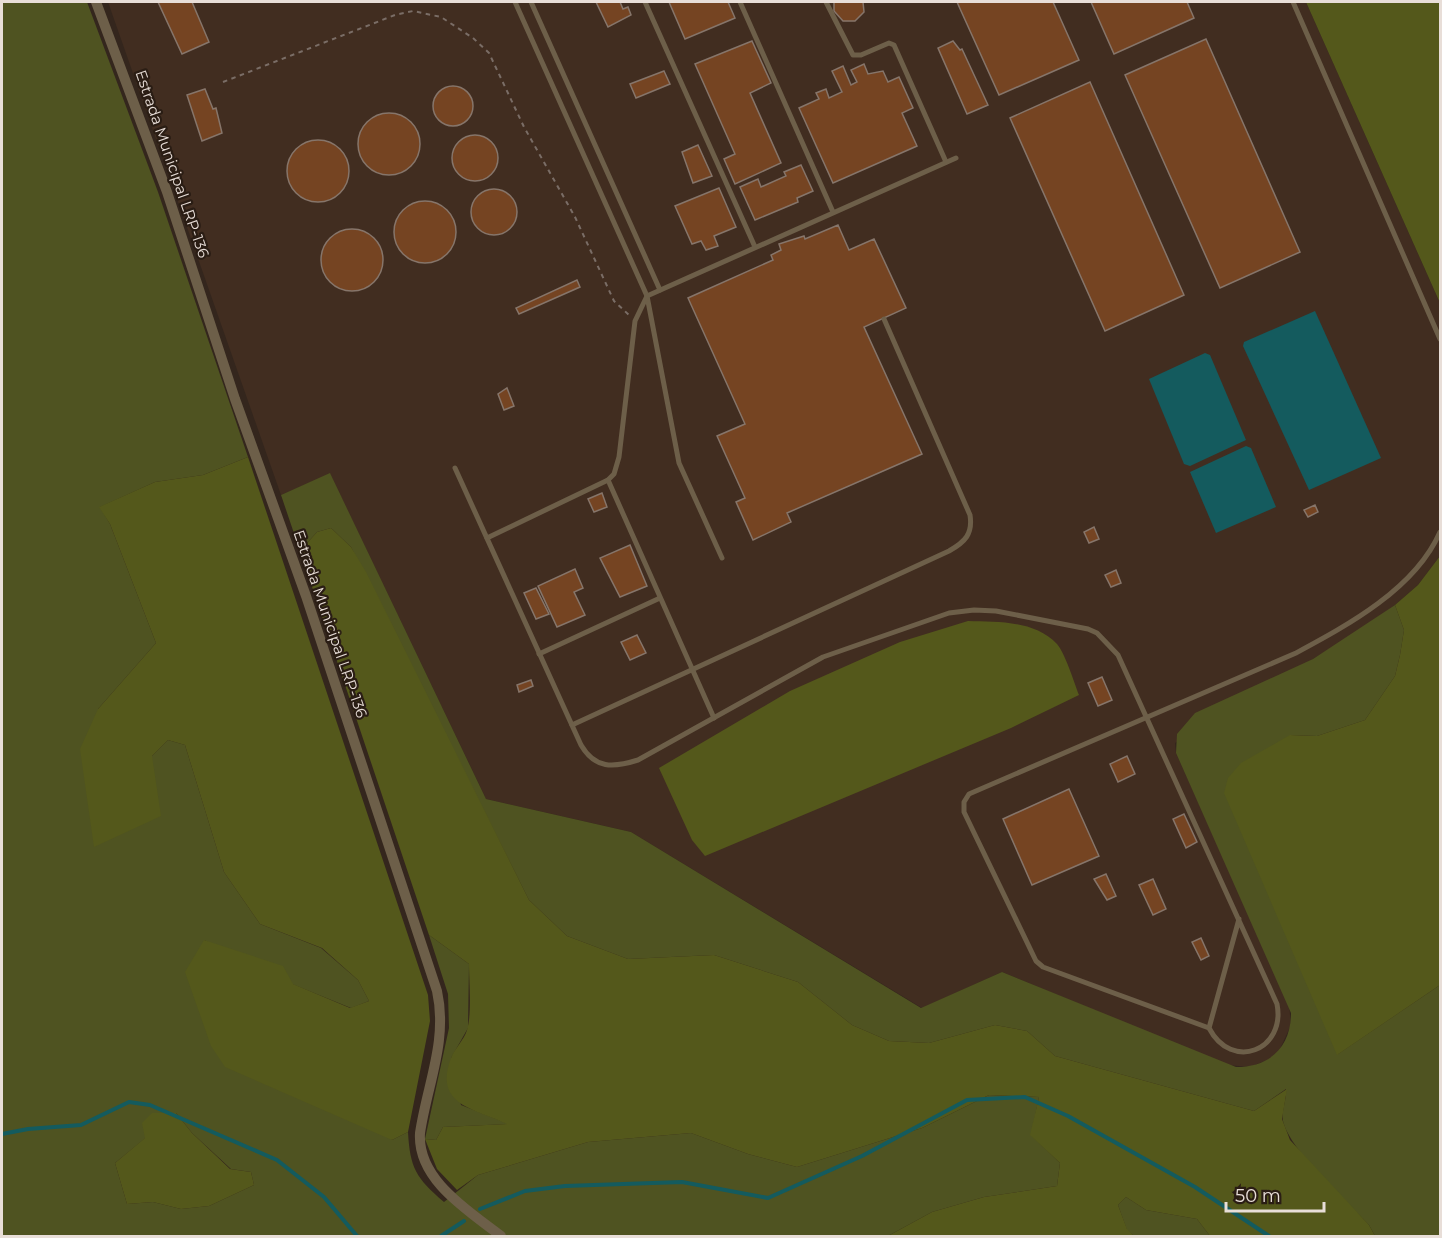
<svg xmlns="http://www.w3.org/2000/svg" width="1442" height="1238" font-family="Montserrat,sans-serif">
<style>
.built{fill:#412d20}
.green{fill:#4f5321;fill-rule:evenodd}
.forest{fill:#54581b}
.water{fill:#145b5e}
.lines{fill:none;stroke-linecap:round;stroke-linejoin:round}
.stream{stroke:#145b5e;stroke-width:4}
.building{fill:#754422;stroke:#86756a;stroke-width:1.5}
.path{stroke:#7a6d66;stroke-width:2;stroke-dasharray:4.5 4.5;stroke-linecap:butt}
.lane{stroke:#6d5f49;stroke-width:5}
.street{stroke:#6d5f49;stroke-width:10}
.labels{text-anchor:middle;stroke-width:4.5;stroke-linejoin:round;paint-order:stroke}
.street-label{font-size:15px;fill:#e8ded8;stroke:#2a1d14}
</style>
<rect width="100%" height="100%" fill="#34261d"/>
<polygon class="built" points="108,2 1306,2 1440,303 1440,556 1418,585 1395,605 1354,634 1175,743 1176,753 1289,1004 1291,1025 1279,1051 1270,1059 1250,1067 1227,1065 1002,972 922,1008 631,832 486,799 330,474 281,495"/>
<g class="green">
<path d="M2,2H87L158,192L248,457L203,475L155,482L100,507L110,524L156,643L98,709L152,756L168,740L185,745L224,872L260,924L321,948L358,980L369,1001L351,1008L292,984L204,940L392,1140L408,1132C410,1168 416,1178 444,1202L478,1175L588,1142L691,1133L748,1154L797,1167L922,1128L989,1095L1039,1097L1031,1135L1060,1163L1057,1186L984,1197L932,1212L888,1236H2ZM176,1113L192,1133L231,1169L251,1172L254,1185L209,1206L181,1209L153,1202L127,1204L115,1163Z"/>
<path d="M330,473L486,799L631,832L921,1008L1002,972L1236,1067C1270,1067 1291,1047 1291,1013L1176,753L1177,734L1195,713L1313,659L1395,605L1404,630L1400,655L1395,676L1365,720L1317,736L1290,735L1338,1054L1440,985V1236H1375L1369,1225C1347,1201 1290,1151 1283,1121C1281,1112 1287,1099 1286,1089L1254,1111L1055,1056L1027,1031L995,1025L929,1043L889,1041L852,1025L798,982L714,955L628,959L567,936L529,900L351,547L331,528L317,532L300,551L281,495Z"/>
<polygon points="429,935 469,964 468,1028 451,1058 461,1105 509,1124 443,1127 436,1140 425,1139 449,1028 448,994"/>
<polygon points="1126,1197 1146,1210 1197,1219 1210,1236 1134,1236 1127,1230 1118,1205"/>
</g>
<g class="forest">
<polygon points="1306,2 1440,2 1440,303"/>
<polygon points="248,457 428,995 430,1021 408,1132 392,1140 225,1067 211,1046 185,972 204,940 283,966 293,984 350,1008 369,1001 358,980 322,948 260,924 224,872 185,745 168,740 152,756 161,816 94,847 80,749 98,709 156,643 110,524 99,507 155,482 203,475"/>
<path d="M331,528L351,547L366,572L529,900L567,936L628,959L714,955L798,982L852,1025L889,1041L929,1043L995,1025L1027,1031L1055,1056L1254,1111L1287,1089L1282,1119L1290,1140L1369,1225L1375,1236H1210L1197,1219L1146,1210L1126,1197L1118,1205L1127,1229L1134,1236H888L932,1212L984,1197L1057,1186L1060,1163L1030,1135L1039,1097L989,1095L922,1128L797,1167L748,1154L691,1133L588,1142L478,1175L457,1190L437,1169L425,1139L436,1140L443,1127L507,1124C475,1108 433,1106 451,1058C455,1048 464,1040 467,1030C472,1014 469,981 469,964L429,935L300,551L317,532Z"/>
<polygon points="1440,556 1440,985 1337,1055 1224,793 1228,778 1241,763 1290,735 1317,736 1365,720 1395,676 1400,655 1404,630 1395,605 1418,585"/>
<path d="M968,621C997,622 1034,620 1057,644C1065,653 1074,682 1079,695L1011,728L705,856L692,840L659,768L790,691L900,642Z"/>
<polygon points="152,1113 176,1113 192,1133 230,1169 251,1172 254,1185 209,1206 181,1209 153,1202 127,1204 115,1163 145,1138 142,1123"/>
</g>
<g class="water">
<polygon points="1315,311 1381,458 1309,490 1243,346 1244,342"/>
<polygon points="1205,353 1210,355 1246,440 1190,466 1184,464 1149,379"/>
<polygon points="1246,446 1251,448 1276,507 1216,533 1190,472"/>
</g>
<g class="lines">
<g class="stream">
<polyline points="2,1134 28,1129 81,1125 129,1102 150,1105 277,1160 324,1197 357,1236"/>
<polyline points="480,1209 525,1191 565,1186 682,1182 768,1198 862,1156 967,1100 1025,1097 1068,1116 1195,1187 1269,1236"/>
<polyline points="441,1236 464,1221"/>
</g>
</g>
<g class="building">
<polygon points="158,2 192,2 209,42 182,54"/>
<polygon points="596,2 620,2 623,9 628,7 631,15 608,27"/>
<polygon points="669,2 728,2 735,18 685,39"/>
<polygon points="834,2 863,2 864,12 855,21 843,21 834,11"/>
<polygon points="957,2 1053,2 1079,60 999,95"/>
<polygon points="1091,2 1187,2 1194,18 1114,54"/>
<polygon points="1206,39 1300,252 1220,288 1125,75"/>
<polygon points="752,41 771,83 750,93 781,163 735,184 724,159 735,154 695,64"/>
<polygon points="953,41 960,50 962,49 988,105 967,114 938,48"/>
<polygon points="864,64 868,74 883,71 888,82 899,77 913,108 902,113 917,146 833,183 799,108 819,99 816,93 826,89 829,98 842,92 832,71 843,66 851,85 857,82 851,70"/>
<polygon points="664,71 670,84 636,98 630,84"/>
<polygon points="1090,82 1184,295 1105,331 1010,118"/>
<circle cx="453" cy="106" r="20"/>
<polygon points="205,89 213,109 216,108 222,133 202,141 187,95"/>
<circle cx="389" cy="144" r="31"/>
<circle cx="475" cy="158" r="23"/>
<circle cx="318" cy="171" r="31"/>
<polygon points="698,145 712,176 693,183 682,152"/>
<polygon points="801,165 813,191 797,198 798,202 755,220 740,187 758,179 761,187 786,176 784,172"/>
<polygon points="719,188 736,227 714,236 718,246 706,250 701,241 692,244 675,206"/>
<circle cx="494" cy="212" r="23"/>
<circle cx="425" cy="232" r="31"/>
<polygon points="838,225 849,250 874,239 906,308 864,327 922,454 787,513 791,522 753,540 736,502 745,498 717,436 745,424 688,298 773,260 771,255 781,250 779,244 804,236 805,239"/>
<circle cx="352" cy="260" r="31"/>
<polygon points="577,280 580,287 519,314 516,308"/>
<polygon points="507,388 514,406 504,410 498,394"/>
<polygon points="602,493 607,507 594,512 588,499"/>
<polygon points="1315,505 1318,512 1308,517 1304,510"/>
<polygon points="1094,527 1099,539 1089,543 1084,532"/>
<polygon points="630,545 647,586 620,597 600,558"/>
<polygon points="575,569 583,588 574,592 585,615 557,627 538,586"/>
<polygon points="1116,570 1121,583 1111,587 1105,575"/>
<polygon points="536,588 549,614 536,619 524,593"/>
<polygon points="637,635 646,653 630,660 621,642"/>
<polygon points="1102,677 1112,700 1098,706 1088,683"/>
<polygon points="531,680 533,686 519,692 517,685"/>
<polygon points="1127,756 1135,774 1118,782 1110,764"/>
<polygon points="1069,789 1099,856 1032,885 1003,819"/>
<polygon points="1184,814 1197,842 1186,848 1173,819"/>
<polygon points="1106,874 1116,896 1107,900 1094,879"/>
<polygon points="1153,879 1166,909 1153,915 1139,885"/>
<polygon points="1201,938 1209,956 1201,960 1192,942"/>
</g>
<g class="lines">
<polyline class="path" points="223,82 395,15 413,11 441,17 473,38 489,53 524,127 575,217 614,301 629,315"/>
<g class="lane">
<polyline points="515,2 647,296 679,463 722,558"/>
<polyline points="531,2 660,290"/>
<polyline points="645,2 755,247"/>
<polyline points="740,2 833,212"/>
<polyline points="826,2 853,55 861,55 889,43 894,45 946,162"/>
<polyline points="1293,2 1440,339"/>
<path d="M455,468L581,745C595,769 613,768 638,760L823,657L949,613L974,610L996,611L1088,629L1097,633L1118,655L1277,1004C1286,1050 1232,1072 1209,1028L1239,919"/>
<polyline points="608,480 714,718"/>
<polyline points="487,538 608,480 614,474 619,457 635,321 647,296 956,158"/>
<polyline points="539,654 660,598"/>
<path d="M572,725L949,551C965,542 973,534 970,515L884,319"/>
<path d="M1209,1028L1043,967L1036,961L964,812V802L969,794L1296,653C1348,625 1415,589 1440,532"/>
</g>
<path class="street" d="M96,2L167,192L235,399L306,596L437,991C448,1041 427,1085 420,1133C417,1180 469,1211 501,1236"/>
</g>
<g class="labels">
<g class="street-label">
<text transform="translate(172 164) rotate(71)" y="5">Estrada Municipal LRP-136</text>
<text transform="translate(330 624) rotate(71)" y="5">Estrada Municipal LRP-136</text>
</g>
</g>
<rect width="1442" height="1238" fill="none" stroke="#e8ded8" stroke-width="6"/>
<path d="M1226 1202v9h98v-9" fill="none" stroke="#e8ded8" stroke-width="3"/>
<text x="1235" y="1202" font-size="18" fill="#e8ded8" stroke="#2a1d14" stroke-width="4.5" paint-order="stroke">50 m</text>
</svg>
